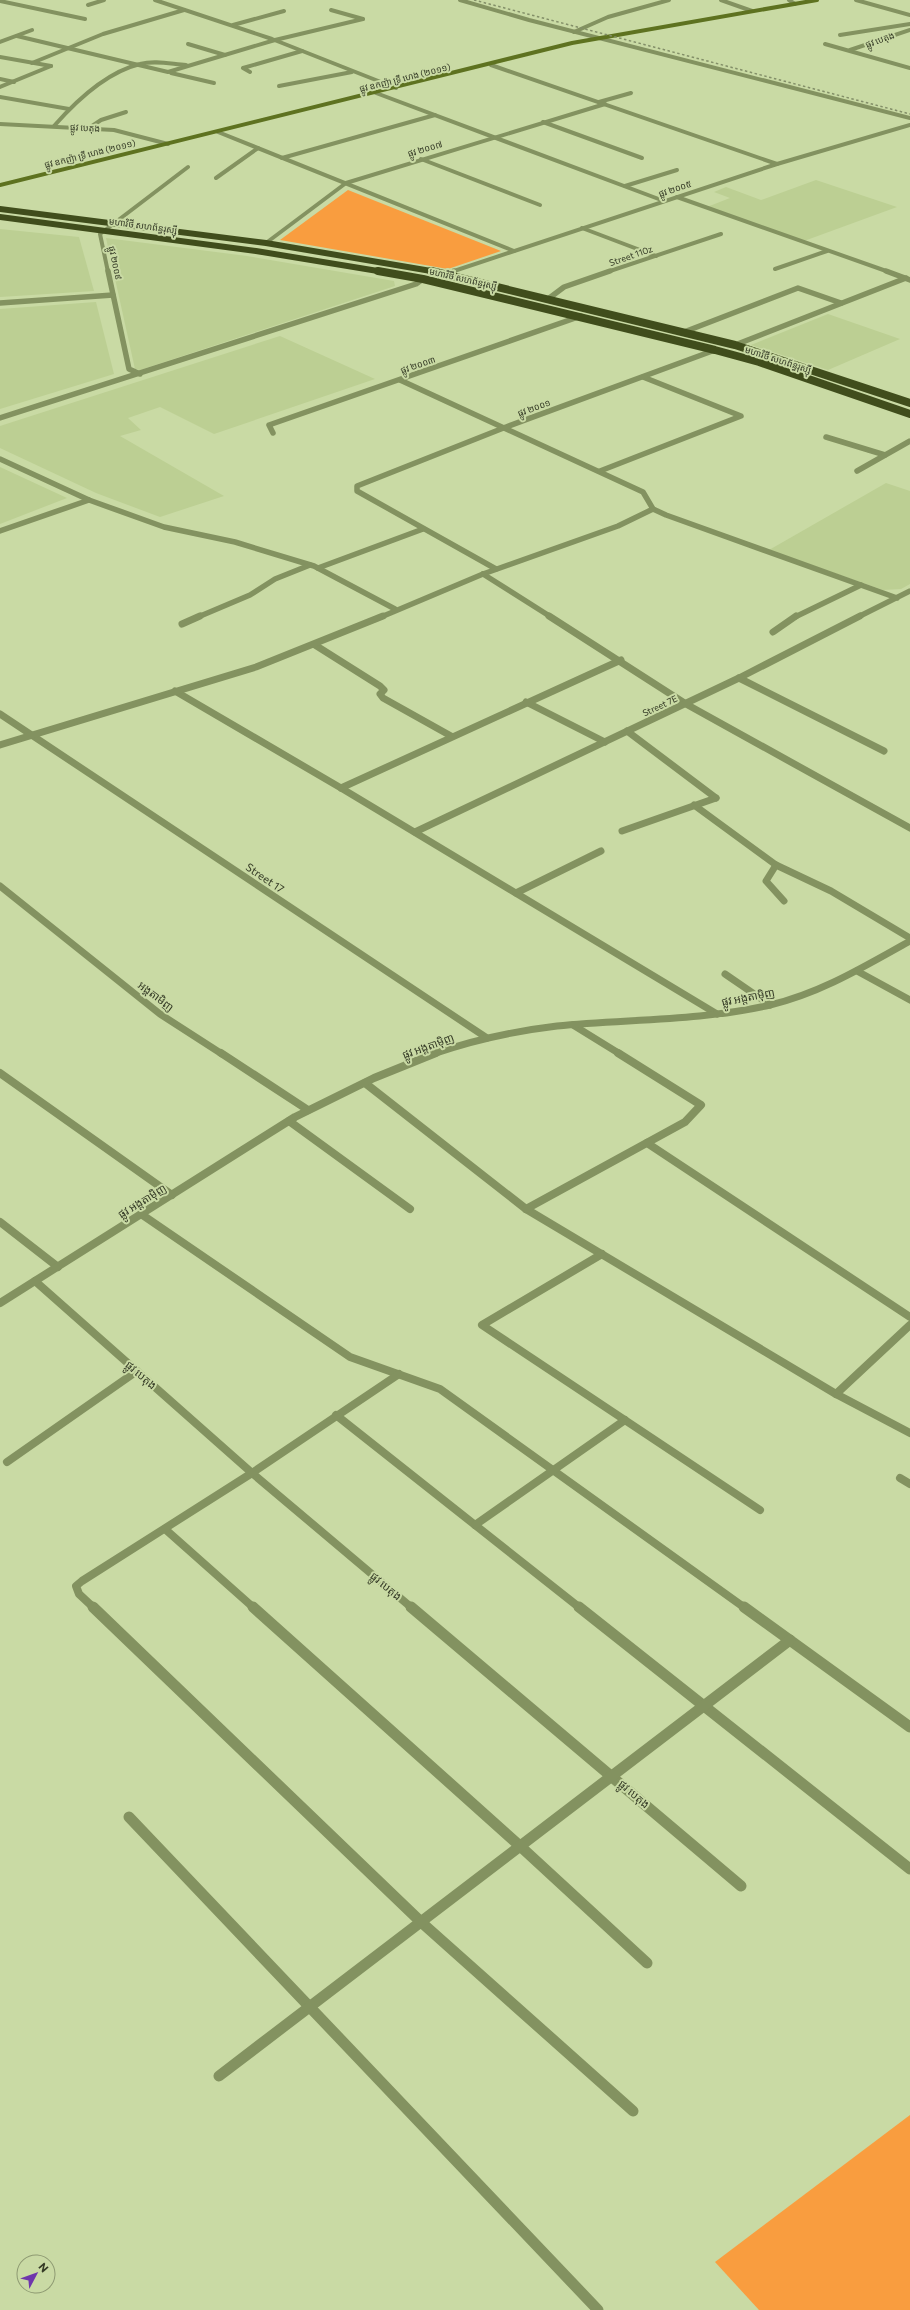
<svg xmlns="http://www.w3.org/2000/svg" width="910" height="2310" font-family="Commissioner,'Noto Sans Khmer',sans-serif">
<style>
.built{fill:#bccf93}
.green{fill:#f99d3f}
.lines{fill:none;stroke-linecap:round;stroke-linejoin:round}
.minor-far4{stroke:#839260;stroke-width:4}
.minor-far3{stroke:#839260;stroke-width:5.5}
.minor-far2{stroke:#839260;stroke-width:7}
.minor-far1{stroke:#839260;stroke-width:8}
.minor{stroke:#839260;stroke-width:11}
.tertiary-far2{stroke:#839260;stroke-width:4}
.tertiary-far1{stroke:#839260;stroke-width:7}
.tertiary{stroke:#839260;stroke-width:8}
.secondary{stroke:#5e7220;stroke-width:4}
.trunk-far1{stroke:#404d1c;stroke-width:6}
.trunk{stroke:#404d1c;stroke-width:8}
.rail{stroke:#838f68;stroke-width:1.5;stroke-dasharray:2.5 2.5;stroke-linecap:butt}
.labels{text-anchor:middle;stroke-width:4;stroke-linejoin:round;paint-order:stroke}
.far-street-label{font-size:9px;fill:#353b26;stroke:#c9daa4}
.street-label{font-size:11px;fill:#353b26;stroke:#c9daa4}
</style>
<rect width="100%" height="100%" fill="#c9daa4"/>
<g class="built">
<polygon points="816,180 897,207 804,241 707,207 730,198 714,192 726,187 761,200"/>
<polygon points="0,229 79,237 94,291 0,297"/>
<polygon points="106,238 247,256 394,281 395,286 140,370 135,369"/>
<polygon points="96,302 114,374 0,409 0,309"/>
<polygon points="828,314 900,339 828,370 751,345"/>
<polygon points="280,336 375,379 214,434 160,407 128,418 141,430 120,436 224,496 160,517 96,493 0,448 0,426"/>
<polygon points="0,467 67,498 0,524"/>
<polygon points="886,483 910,491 910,584 901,589 883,590 769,550"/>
</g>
<g class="green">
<polygon points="348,190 501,251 448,269 280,240"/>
<polygon points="910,2115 910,2310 759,2310 715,2262"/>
</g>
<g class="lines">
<g class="minor-far4">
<polyline points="155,0 272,39 396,88"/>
<polyline points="460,0 529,20 910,118"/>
<polyline points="721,0 752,11"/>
<polyline points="856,0 910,15"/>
<polyline points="0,1 85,19"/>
<polyline points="88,5 104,0"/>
<polyline points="331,10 363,19"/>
<polyline points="233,25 284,11"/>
<polyline points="574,32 608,17 669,0"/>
<polyline points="840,35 910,24"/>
<polyline points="17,36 168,72 275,40 363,19"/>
<polyline points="0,42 32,30"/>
<polyline points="188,44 225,55"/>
<polyline points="825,44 910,68"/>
<polyline points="850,50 910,30"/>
<polyline points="0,57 51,66"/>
<polyline points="32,63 103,34 184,10"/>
<polyline points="491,65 777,164"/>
<polyline points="250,72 243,68 302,51"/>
<polyline points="171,73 214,83"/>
<polyline points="0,79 14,82"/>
<polyline points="279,86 352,72"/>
<polyline points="0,87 51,66"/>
<polyline points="376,93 664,201"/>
<polyline points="0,97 69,109"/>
<polyline points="599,102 631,93"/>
<polyline points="543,122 642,158"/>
<path d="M54,126C76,101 107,72 140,64C155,60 171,64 186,65"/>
<polyline points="89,128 101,120 126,112"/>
<polyline points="218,132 514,251"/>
<polyline points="282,158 435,115"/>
<polyline points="421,159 540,205"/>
<polyline points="216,178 258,148"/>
<polyline points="625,186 677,170"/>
<polyline points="677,197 889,272"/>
<polyline points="582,228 656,256"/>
<polyline points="266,243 346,183 605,104"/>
<polyline points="775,269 827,251"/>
<polyline points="108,272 100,234 188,167"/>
<polyline points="451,272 777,164 910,125"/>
<polyline points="607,272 721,234"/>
</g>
<g class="minor-far3">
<polyline points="108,271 129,369 140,374"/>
<polyline points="886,271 910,280"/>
<polyline points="446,274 454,271"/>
<polyline points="548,299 564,287 610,271"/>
<polyline points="0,303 113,295"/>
<polyline points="684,332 798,288 841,303"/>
<polyline points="735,345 906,278"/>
<polyline points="400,380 643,492 653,509 666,515 897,598"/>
<polyline points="0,418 416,284 423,279"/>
<polyline points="273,433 269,425 581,316"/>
<polyline points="826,437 885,455"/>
<polyline points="0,459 89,500 164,527 235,542 314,566 395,609"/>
<polyline points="600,471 741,416 643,377"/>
<polyline points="857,471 910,441"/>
<polyline points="0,531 89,500"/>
<polyline points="318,568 423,529"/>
<polyline points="496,569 357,491 357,486 506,427 715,350"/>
<polyline points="483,574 551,617"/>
<polyline points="198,617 250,595 275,579 310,565"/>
<polyline points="381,617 483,574 618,526 653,509"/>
<polyline points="795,617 861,585"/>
<polyline points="858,617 910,591"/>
</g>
<g class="minor-far2">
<polyline points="549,616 686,704 910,828"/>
<polyline points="182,624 200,616"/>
<polyline points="773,632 796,616"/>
<polyline points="315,645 380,686 384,690 380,694 383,698 451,736"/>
<polyline points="739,678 884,751"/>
<polyline points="175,691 341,788 717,1014"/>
<polyline points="526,702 605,742"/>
<polyline points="0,714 487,1038"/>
<polyline points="627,731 716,798"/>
<polyline points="0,745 256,667 383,616"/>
<polyline points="341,788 621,660"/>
<polyline points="694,805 776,865 831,891 910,938"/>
<polyline points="622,831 716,798"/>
<polyline points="415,832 739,678 860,616"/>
<polyline points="776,865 766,881 784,901"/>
<polyline points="0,886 160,1014 222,1054"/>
<polyline points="516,893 601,851"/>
<polyline points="857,971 910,1000"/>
<polyline points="725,974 770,1005"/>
<polyline points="573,1025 620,1054"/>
</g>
<g class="minor-far1">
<polyline points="221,1053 308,1110"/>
<polyline points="0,1073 172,1195"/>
<polyline points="365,1083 526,1209 836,1394 910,1433"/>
<polyline points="289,1121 410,1209"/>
<polyline points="647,1143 910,1317"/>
<polyline points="526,1209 685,1122 701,1105 618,1053"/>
<polyline points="141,1214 350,1357 440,1389 745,1608"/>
<polyline points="0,1222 58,1267"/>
<polyline points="602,1254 482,1325 760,1510"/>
<polyline points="35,1281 252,1473 412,1608"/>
<polyline points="836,1394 910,1325"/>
<polyline points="336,1415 580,1608"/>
<polyline points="7,1462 137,1371"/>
<polyline points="900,1478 910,1484"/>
<polyline points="475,1525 625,1420"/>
<polyline points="165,1529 254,1608"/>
<polyline points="94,1608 79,1594 76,1586 82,1581 252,1473 399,1374"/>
</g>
<g class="minor">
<polyline points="93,1607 421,1922 633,2111"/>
<polyline points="253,1607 520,1846 647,1963"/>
<polyline points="411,1607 741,1886"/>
<polyline points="579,1607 910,1869"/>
<polyline points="744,1607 910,1727"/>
<polyline points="129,1817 598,2310"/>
<polyline points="219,2076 790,1640"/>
</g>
<g class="tertiary-far2">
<polyline points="789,0 795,4"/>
<polyline points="0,124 114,130 168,144"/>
</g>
<path class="tertiary-far1" d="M433,1054C473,1040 515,1031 557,1026C628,1019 700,1021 770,1005C821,993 865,966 910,941"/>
<polyline class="tertiary" points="0,1303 295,1117 374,1078 436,1053"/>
<polyline class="secondary" points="0,185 572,43 817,0"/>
<g class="trunk-far1">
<polyline points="0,209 266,243 437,272"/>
<polyline points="0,217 256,251 384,272"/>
</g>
<g class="trunk">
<polyline points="378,271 423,279 715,350 759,362 910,414"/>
<polyline points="431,271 735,345 910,403"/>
</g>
<polyline class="rail" points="474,0 910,114"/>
</g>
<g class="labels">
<g class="far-street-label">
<text transform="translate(880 40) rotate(-20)" y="3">ផ្លូវ បេតុង</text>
<text transform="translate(405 78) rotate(-14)" y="3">ផ្លូវ ឧកញ៉ា ទ្រី ហេង (២០១១)</text>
<text transform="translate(85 128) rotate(3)" y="3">ផ្លូវ បេតុង</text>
<text transform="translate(425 149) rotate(-17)" y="3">ផ្លូវ ២០០៧</text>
<text transform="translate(90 154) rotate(-14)" y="3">ផ្លូវ ឧកញ៉ា ទ្រី ហេង (២០១១)</text>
<text transform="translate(675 189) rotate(-18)" y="3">ផ្លូវ ២០០៥</text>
<text transform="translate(143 226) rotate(8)" y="3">មហាវិថី សហព័ន្ធរុស្ស៊ី</text>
<text transform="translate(631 256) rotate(-19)" y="3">Street 110z</text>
<text transform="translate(115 263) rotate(78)" y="3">ផ្លូវ ២០០៩</text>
<text transform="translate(463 279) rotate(13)" y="3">មហាវិថី សហព័ន្ធរុស្ស៊ី</text>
<text transform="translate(778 360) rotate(18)" y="3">មហាវិថី សហព័ន្ធរុស្ស៊ី</text>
<text transform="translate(418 365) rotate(-19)" y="3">ផ្លូវ ២០០៣</text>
<text transform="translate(534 408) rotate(-20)" y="3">ផ្លូវ ២០០១</text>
<text transform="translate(660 706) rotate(-25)" y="3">Street 7E</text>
</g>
<g class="street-label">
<text transform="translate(265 878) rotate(34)" y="4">Street 17</text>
<text transform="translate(156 996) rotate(37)" y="4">អង្គតាមិញ</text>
<text transform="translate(748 997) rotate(-11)" y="4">ផ្លូវ អង្តតាម៉ិញ</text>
<text transform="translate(428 1046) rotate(-20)" y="4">ផ្លូវ អង្តតាម៉ិញ</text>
<text transform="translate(142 1201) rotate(-32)" y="4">ផ្លូវ អង្តតាម៉ិញ</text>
<text transform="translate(141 1375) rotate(41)" y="4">ផ្លូវ បេតុង</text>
<text transform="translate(386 1586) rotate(40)" y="4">ផ្លូវ បេតុង</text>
<text transform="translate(634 1794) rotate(41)" y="4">ផ្លូវ បេតុង</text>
</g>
</g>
<g transform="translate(36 2274) rotate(49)"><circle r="19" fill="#c9daa4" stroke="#8e9a72"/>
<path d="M0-3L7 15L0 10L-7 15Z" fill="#6f36ac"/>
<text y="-6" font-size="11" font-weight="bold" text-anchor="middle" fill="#353b26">N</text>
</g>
</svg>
